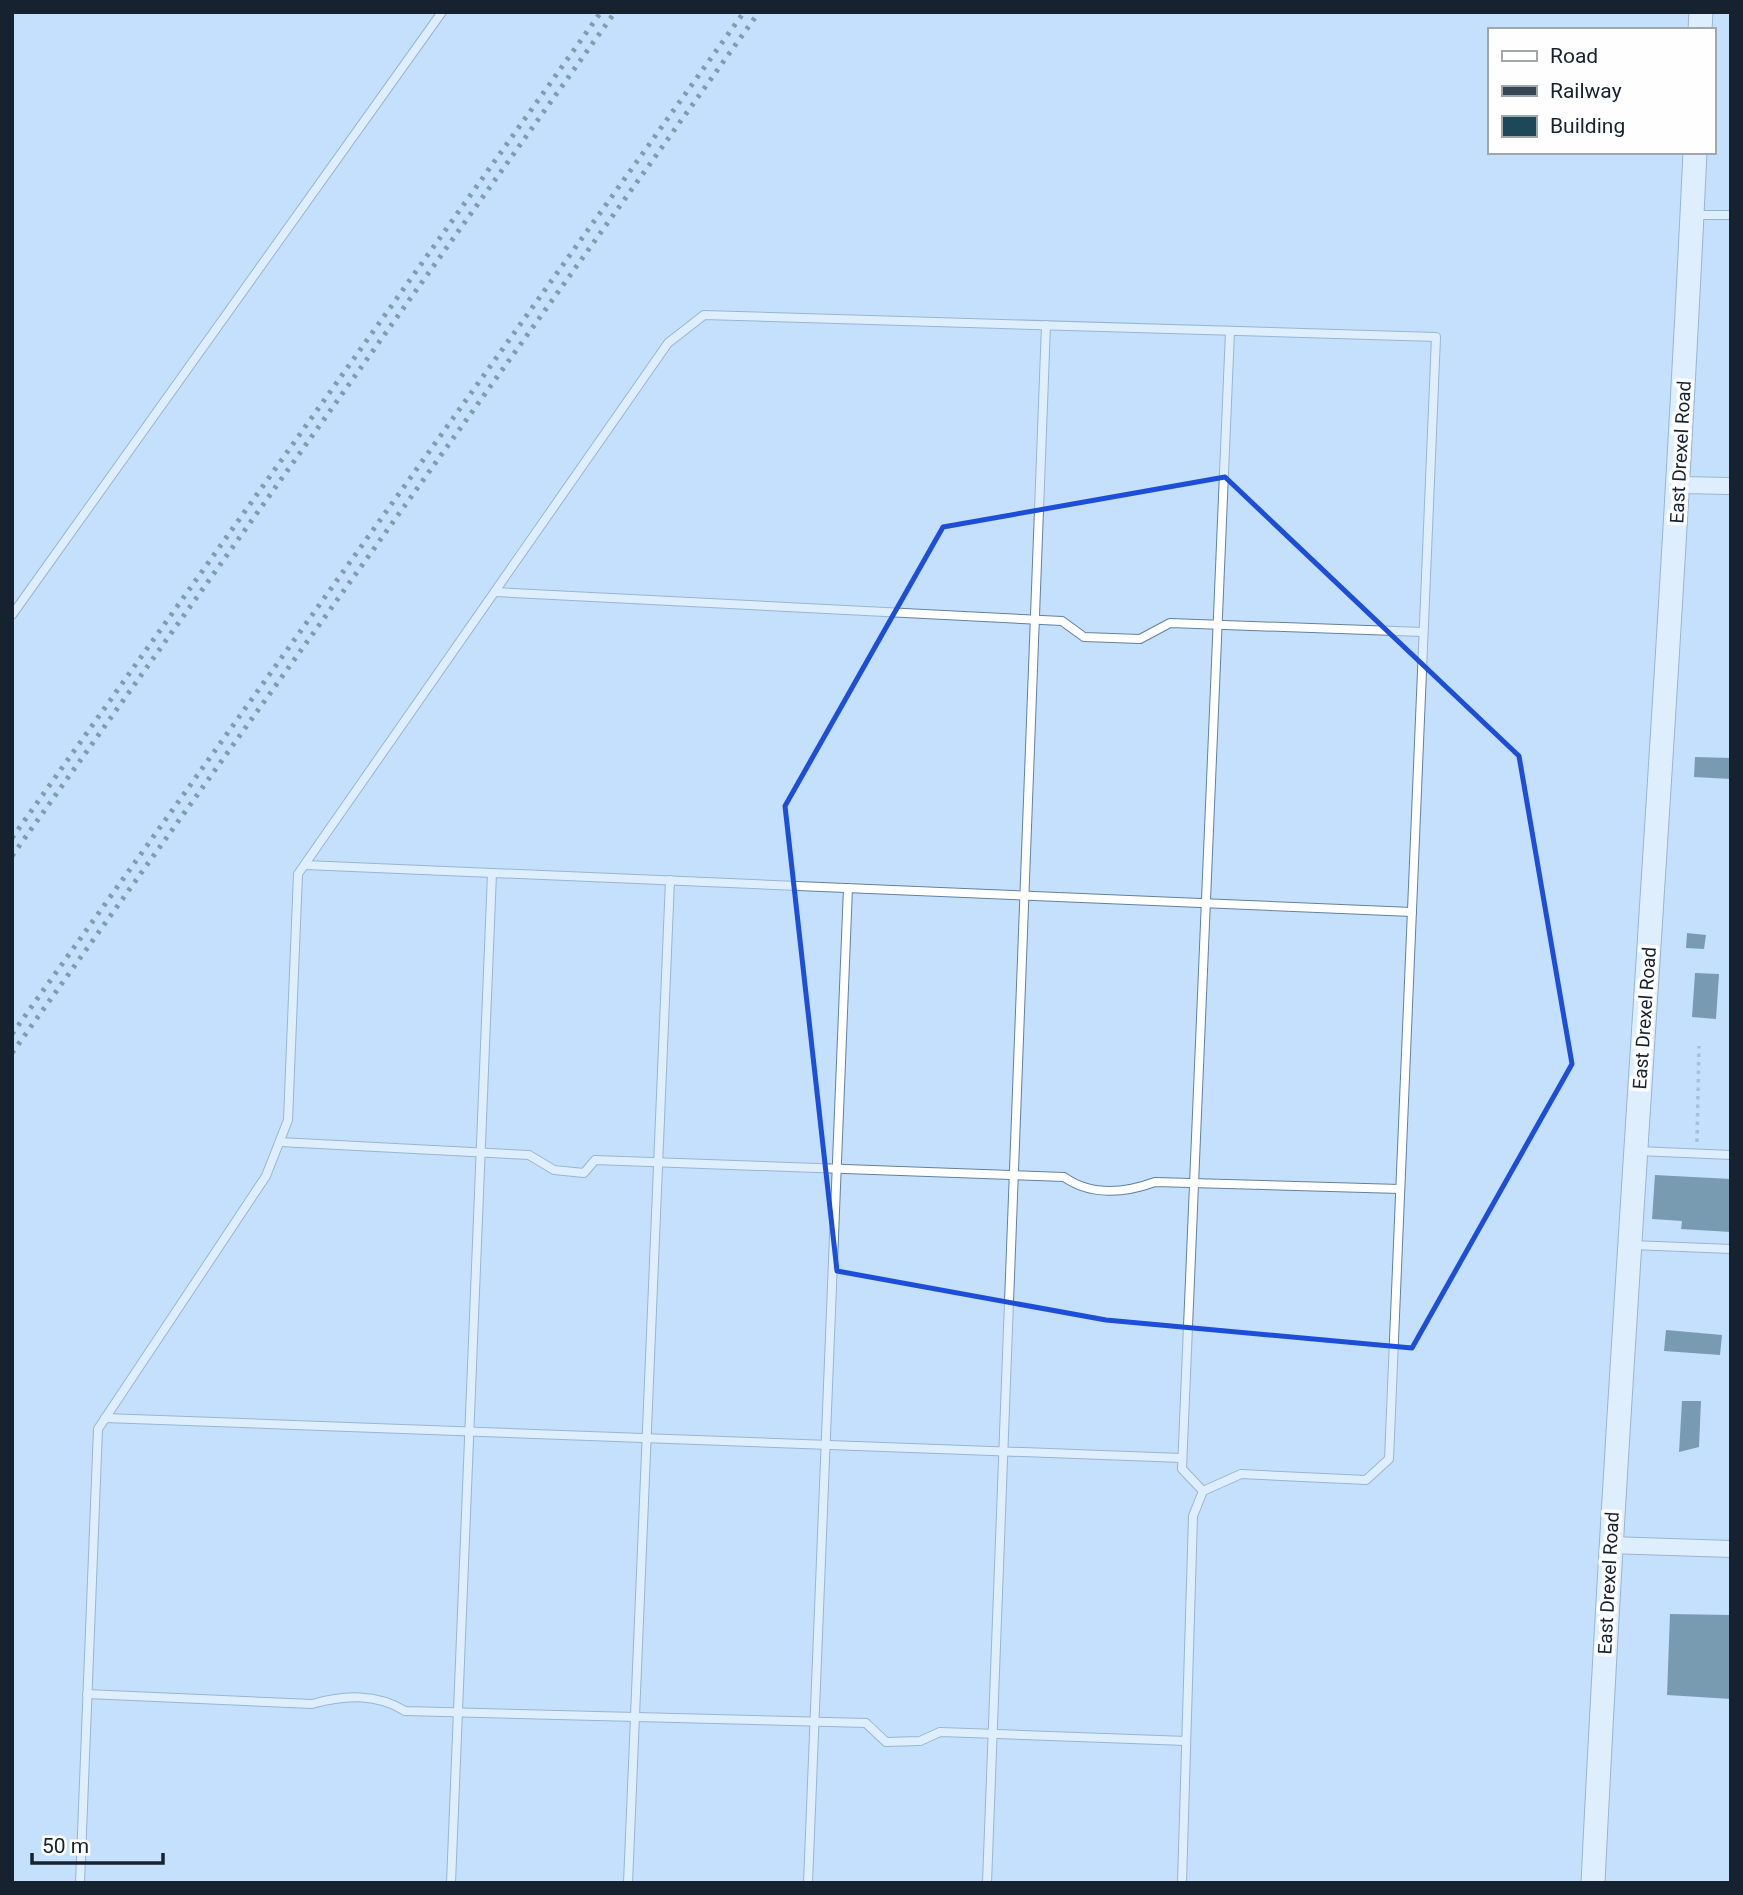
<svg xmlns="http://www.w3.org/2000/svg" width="1743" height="1895" font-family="Roboto,sans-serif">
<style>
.building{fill:#1d4859}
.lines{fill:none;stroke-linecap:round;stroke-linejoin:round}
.lane-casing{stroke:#6181a0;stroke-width:10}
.street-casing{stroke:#6181a0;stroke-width:18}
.secondary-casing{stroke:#6181a0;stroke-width:25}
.path{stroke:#8398ae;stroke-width:3.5;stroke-dasharray:3.5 5;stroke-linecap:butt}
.lane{stroke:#fff;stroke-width:8}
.street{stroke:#fff;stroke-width:16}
.secondary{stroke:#fff;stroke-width:23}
.rail{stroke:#364554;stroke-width:5;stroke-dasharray:3.5 7;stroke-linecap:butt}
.marked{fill:none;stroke:#1d4ed8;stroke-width:5;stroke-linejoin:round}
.labels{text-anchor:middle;stroke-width:7;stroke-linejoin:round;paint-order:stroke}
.street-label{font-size:19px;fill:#16222f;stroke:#fefefe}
</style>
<rect width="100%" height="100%" fill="#c5e0fc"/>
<g class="building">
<polygon points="1695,757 1731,758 1731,779 1694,777"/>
<polygon points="1687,933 1706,935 1704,949 1686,948"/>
<polygon points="1695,973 1719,974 1716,1019 1692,1017"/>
<polygon points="1655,1175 1731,1179 1731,1232 1681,1229 1682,1221 1652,1219"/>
<polygon points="1666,1330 1722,1335 1720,1355 1664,1351"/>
<polygon points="1682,1401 1701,1401 1699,1447 1679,1452"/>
<polygon points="1670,1614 1731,1615 1731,1699 1667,1695"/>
</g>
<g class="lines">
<defs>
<g id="lane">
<polyline points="1695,215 1731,215"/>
<polyline points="495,592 1062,621 1084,637 1140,639 1170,623 1423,632"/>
<polyline points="12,615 442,12"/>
<polyline points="305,865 1412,912"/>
<path d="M280,1142L529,1155L554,1170L584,1173L595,1160L1064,1177C1091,1196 1125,1193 1155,1182L1400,1189"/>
<polyline points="1638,1151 1731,1155"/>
<polyline points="1632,1245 1731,1249"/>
<polyline points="105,1418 1182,1458"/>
<polyline points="1203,1491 1182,1469 1230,331"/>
<path d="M87,1694L312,1704C344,1695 376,1693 405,1711L866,1723L886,1742L920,1741L940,1732L1186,1741"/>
<polyline points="80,1883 98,1429 266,1176 288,1120 298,874 668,343 704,315 1436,337 1389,1459 1366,1480 1241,1474 1203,1491 1193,1516 1182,1883"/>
<polyline points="451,1883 492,873"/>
<polyline points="628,1883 670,880"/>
<polyline points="808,1883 848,888"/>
<polyline points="987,1883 1046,325"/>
</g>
<g id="street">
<polyline points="1679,485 1731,486"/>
<polyline points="1609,1545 1731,1549"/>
</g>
<g id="secondary">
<polyline points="1700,30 1701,12"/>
<path d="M1593,1883C1621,1306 1668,729 1695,152"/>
</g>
</defs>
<use href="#lane" class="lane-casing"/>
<use href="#street" class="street-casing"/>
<use href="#secondary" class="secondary-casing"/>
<polyline class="path" points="1697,1142 1699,1046"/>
<use href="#lane" class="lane"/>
<use href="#street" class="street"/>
<use href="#secondary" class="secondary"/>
<g class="rail">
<polyline points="12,838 601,12"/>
<polyline points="12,856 615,12"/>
<polyline points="12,1034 744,12"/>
<polyline points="12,1053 759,12"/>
</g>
</g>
<path d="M0 0H1743V1895H0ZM1225,477L1519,756L1572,1064L1412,1348L1106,1320L837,1271L785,806L943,527Z" fill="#c5e0fc" fill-opacity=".55" fill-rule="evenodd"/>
<path class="marked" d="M1225,477L1519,756L1572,1064L1412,1348L1106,1320L837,1271L785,806L943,527Z"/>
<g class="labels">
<g class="street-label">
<text transform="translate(1680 452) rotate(-87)" y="7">East Drexel Road</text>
<text transform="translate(1644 1018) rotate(-86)" y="7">East Drexel Road</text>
<text transform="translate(1608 1583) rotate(-87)" y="7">East Drexel Road</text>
</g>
</g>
<rect width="1743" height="1895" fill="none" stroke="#16222f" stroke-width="28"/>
<rect x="1488" y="28" width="228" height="126" fill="#fefefe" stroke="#a1a6ab" stroke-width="2"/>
<rect x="1502" y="51" width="35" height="10" fill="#ffffff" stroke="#a1a6ab" stroke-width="2"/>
<text x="1550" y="63" font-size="21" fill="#16222f">Road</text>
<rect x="1502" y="86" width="35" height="10" fill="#364554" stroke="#a1a6ab" stroke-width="2"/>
<text x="1550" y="98" font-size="21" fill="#16222f">Railway</text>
<rect x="1502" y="116" width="35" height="21" fill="#1d4859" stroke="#a1a6ab" stroke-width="2"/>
<text x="1550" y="133" font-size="21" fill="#16222f">Building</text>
<path d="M32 1853v10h131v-10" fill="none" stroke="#16222f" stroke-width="3.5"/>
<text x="42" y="1853" font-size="21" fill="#16222f" stroke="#fefefe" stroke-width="5" paint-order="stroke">50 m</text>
</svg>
